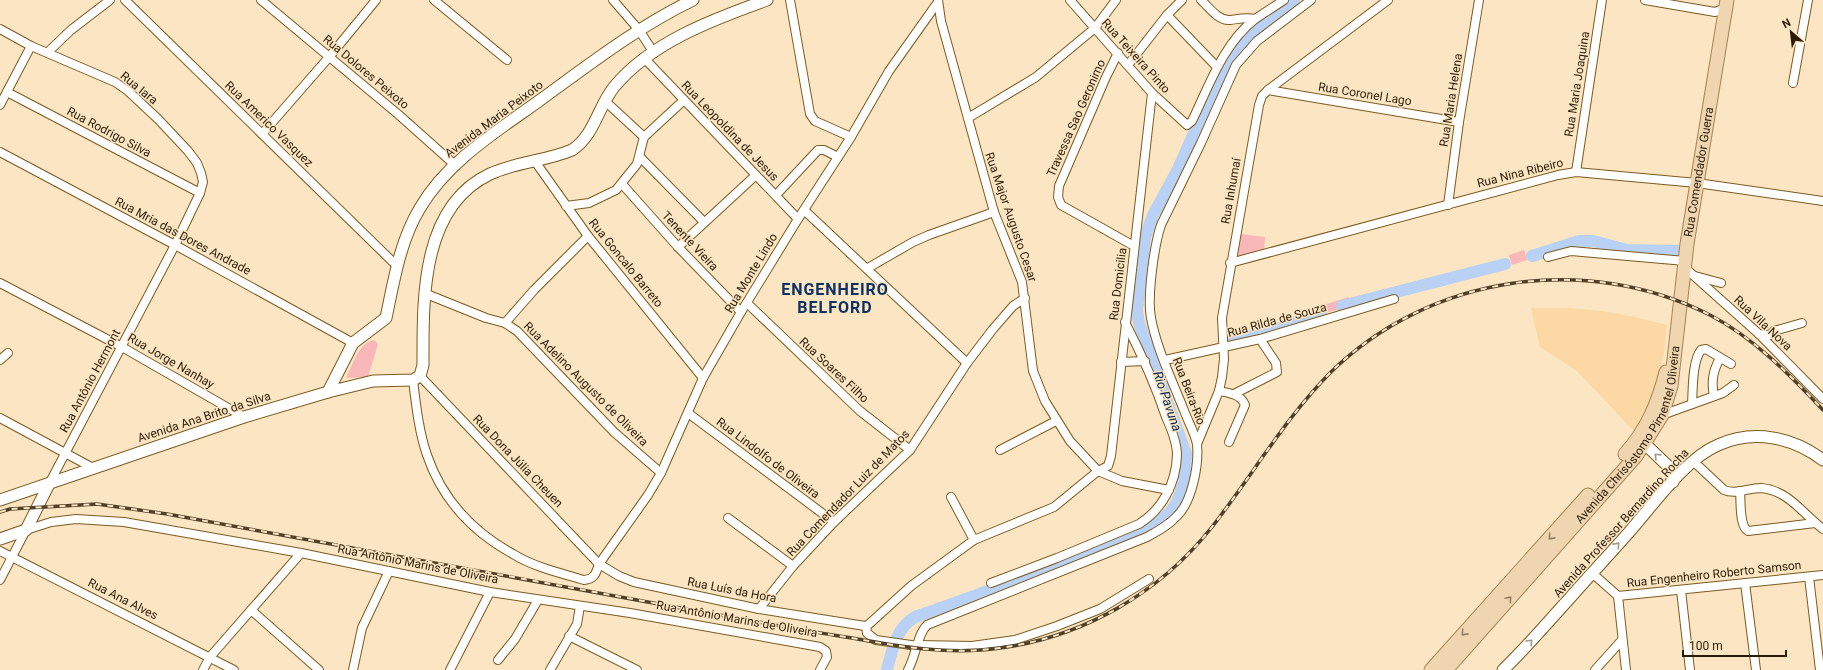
<svg xmlns="http://www.w3.org/2000/svg" width="1823" height="670" font-family="Roboto,sans-serif">
<style>
.built{fill:#fbd8a4}
.green{fill:#f8b7b8}
.lines{fill:none;stroke-linecap:round;stroke-linejoin:round}
.river{stroke:#b8d1f5;stroke-width:12}
.street-casing{stroke:#7c5a20;stroke-width:10}
.secondary-casing{stroke:#7c5a20;stroke-width:13}
.primary-casing{stroke:#a38353;stroke-width:15}
.street{stroke:#fff;stroke-width:8}
.secondary{stroke:#fff;stroke-width:11}
.primary{stroke:#efd6b1;stroke-width:13}
.rail-casing{stroke:#4f4026;stroke-width:3.5}
.rail{stroke:#fce5c3;stroke-width:2;stroke-dasharray:6;stroke-linecap:butt}
.oneway{stroke:#9f998e}
.oneway2{stroke:#968263}
.labels{text-anchor:middle;stroke-width:3;stroke-linejoin:round;paint-order:stroke}
.street-label{font-size:12px;fill:#2a1c04;stroke:#fce5c3}
.water-label{font-size:13px;font-style:italic;fill:#00285d;stroke:#fce5c3}
.district-label{font-size:16px;font-weight:bold;letter-spacing:1px;fill:#0c3265;stroke:#fce5c3}
</style>
<rect width="100%" height="100%" fill="#fce5c3"/>
<polygon class="built" points="1531,308 1567,308 1602,311 1635,317 1667,325 1664,353 1657,381 1648,405 1634,431 1577,371 1540,347"/>
<g class="green">
<polygon points="1241,234 1265,237 1264,251 1242,257 1237,256"/>
<polygon points="1524,250 1527,260 1512,265 1509,255"/>
<polygon points="1349,297 1351,302 1341,305 1342,308 1322,314 1321,311 1318,312 1317,307"/>
<path d="M374,340L378,344L368,377L346,378C353,365 358,343 374,340Z"/>
</g>
<g class="lines">
<g class="river">
<polyline points="1532,256 1579,241 1593,241 1627,250 1677,251"/>
<polyline points="1342,306 1505,264"/>
<polyline points="1233,341 1270,331 1321,313"/>
<path d="M887,670C892,650 896,628 915,617C981,594 1045,571 1109,544C1129,535 1155,528 1170,512C1184,496 1185,474 1186,454L1139,323L1137,310L1145,237L1153,215L1178,169L1221,73L1240,44L1252,32L1294,0"/>
</g>
<defs>
<g id="street">
<polyline points="125,0 397,266"/>
<polyline points="261,0 399,115 455,165"/>
<polyline points="434,0 507,60"/>
<polyline points="613,0 639,30 654,53"/>
<polyline points="790,0 810,114 815,121 851,137"/>
<polyline points="938,0 941,21 994,212 1022,282 1033,371 1045,401 1070,441 1098,471 1122,481 1169,490"/>
<path d="M1070,0L1152,93L1187,125L1192,121C1209,86 1223,44 1255,19"/>
<path d="M1201,0C1209,7 1218,21 1230,20C1239,19 1245,17 1255,19L1284,0"/>
<polyline points="1645,0 1715,12 1726,8"/>
<polyline points="1167,15 1217,67"/>
<polyline points="0,29 31,46 115,82 128,91 158,119 188,151 197,163 201,173 203,182 200,193 175,245 49,484"/>
<polyline points="48,52 71,30 110,0"/>
<polyline points="1118,53 1106,77 1059,186 1058,197 1061,205 1134,246"/>
<polyline points="645,59 798,219"/>
<polyline points="1128,65 1167,15 1182,0"/>
<polyline points="1793,83 1808,0"/>
<polyline points="1268,90 1459,122"/>
<polyline points="7,92 200,193"/>
<polyline points="605,101 644,137"/>
<polyline points="0,105 31,46"/>
<polyline points="968,118 1036,77 1095,28 1116,0"/>
<polyline points="262,134 330,56 376,0"/>
<polyline points="0,152 175,245 353,343"/>
<polyline points="640,157 704,222"/>
<polyline points="534,160 588,236 703,378"/>
<polyline points="1576,172 1602,0"/>
<polyline points="622,184 678,247 741,312"/>
<polyline points="776,195 818,150 824,150 838,157"/>
<polyline points="1448,205 1459,122 1479,0"/>
<polyline points="566,206 589,203 616,190 637,164 644,137 684,100"/>
<polyline points="804,210 967,363"/>
<polyline points="678,247 756,175"/>
<polyline points="1548,257 1571,251 1685,261"/>
<polyline points="1230,263 1558,175 1576,172 1697,183 1823,201"/>
<polyline points="1684,267 1759,334 1823,399"/>
<polyline points="868,268 913,242 929,235 994,212"/>
<polyline points="1695,276 1721,283"/>
<polyline points="0,283 122,347 244,417"/>
<polyline points="424,293 486,318 505,323 517,331 614,432 661,473"/>
<polyline points="747,303 860,411 910,450"/>
<polyline points="505,323 534,290 588,236"/>
<polyline points="1759,334 1770,335 1774,331 1802,323"/>
<polyline points="0,360 8,353"/>
<polyline points="1165,360 1260,339 1394,299"/>
<polyline points="1121,362 1145,361"/>
<polyline points="420,376 599,564 619,576 634,582 759,609 865,626 868,625 911,586 974,540 1054,507 1098,471 1108,466 1111,456 1152,93"/>
<path d="M413,380C416,405 419,432 427,455C442,499 473,532 513,554C534,567 560,573 584,580C595,579 596,573 599,564L648,495L661,473L703,378L741,312L798,219L851,137L889,71L938,2"/>
<path d="M1219,391C1229,393 1241,394 1245,405L1229,442"/>
<polyline points="1234,394 1277,372 1276,363 1260,339"/>
<path d="M1714,396C1711,381 1713,371 1720,358"/>
<path d="M1692,404C1693,389 1692,362 1701,350L1706,349L1731,364"/>
<polyline points="688,413 834,522"/>
<polyline points="1662,415 1723,393 1734,385"/>
<polyline points="0,418 93,468"/>
<polyline points="1197,444 1219,391 1222,377 1224,359 1222,318 1259,105 1262,96 1268,90 1388,0"/>
<polyline points="1000,450 1056,421"/>
<path d="M1693,461L1724,490C1736,495 1748,488 1761,488C1788,490 1803,514 1823,529"/>
<path d="M1740,491C1741,501 1739,526 1748,531L1815,523"/>
<polyline points="951,497 974,540"/>
<polyline points="728,518 793,566"/>
<polyline points="0,551 234,670"/>
<polyline points="1592,573 1618,596 1823,575"/>
<polyline points="1809,577 1820,670"/>
<polyline points="0,580 26,530 51,522 76,519 124,522 301,553 490,592 630,613 820,647 826,651 827,657 820,670"/>
<path d="M991,583L1057,558L1139,524C1163,509 1176,483 1177,455C1177,442 1171,428 1166,417C1155,384 1141,353 1125,322"/>
<polyline points="1745,583 1756,670"/>
<polyline points="1681,590 1690,670"/>
<polyline points="1618,596 1626,670"/>
<polyline points="759,609 793,566 834,522 910,450 967,363 993,329 1013,306 1025,298"/>
<polyline points="251,610 319,670"/>
<polyline points="866,626 867,633 876,640 918,646"/>
<polyline points="569,636 637,670"/>
<polyline points="918,645 972,646 1015,640 1057,626 1100,609 1149,579"/>
<polyline points="498,660 515,639 538,600"/>
<polyline points="203,670 210,657 301,553"/>
<polyline points="353,670 362,628 389,571"/>
<polyline points="450,670 490,592"/>
<polyline points="550,670 577,624 580,606"/>
<path d="M908,670C916,656 917,635 927,625L1147,537C1158,531 1169,525 1177,516C1192,502 1199,465 1197,444C1195,434 1189,423 1185,413C1173,382 1157,350 1151,318C1147,297 1154,246 1161,225L1201,143L1236,65L1257,41L1311,0"/>
<polyline points="1595,670 1622,640"/>
</g>
<g id="secondary">
<path d="M328,392L353,343L386,318C394,280 400,241 420,208C448,160 499,130 543,98C591,63 639,26 693,0"/>
<polyline points="1637,444 1645,444 1670,468 1673,482"/>
<path d="M0,500L244,417L328,392L373,381L413,380L420,376L423,365C423,301 420,207 490,174C516,162 546,161 572,150C594,136 598,107 614,87C651,42 714,19 767,0"/>
<polyline points="0,539 26,530 49,484"/>
<path d="M1503,670C1526,648 1547,623 1569,599C1589,576 1610,554 1630,531C1653,505 1685,459 1718,445C1754,429 1792,437 1823,460"/>
</g>
<g id="primary">
<path d="M1625,454C1647,430 1658,403 1666,372"/>
<polyline points="1431,670 1588,495"/>
<path id="s1" d="M1446,670L1636,456L1662,415L1671,386L1687,244L1727,0"/>
</g>
</defs>
<use href="#street" class="street-casing"/>
<use href="#secondary" class="secondary-casing"/>
<use href="#primary" class="primary-casing"/>
<use href="#street" class="street"/>
<use href="#secondary" class="secondary"/>
<use href="#primary" class="primary"/>
<defs>
<path id="rail" d="M0,512L10,509L97,504L167,514C343,546 520,578 697,611C748,620 800,630 852,638C901,647 950,655 1000,648C1083,637 1160,593 1212,527C1252,476 1285,418 1331,372C1430,275 1586,252 1710,315C1754,338 1789,374 1823,410"/>
</defs>
<use href="#rail" class="rail-casing"/>
<use href="#rail" class="rail"/>
</g>
<defs><path id="oneway-chevron" d="M-2-3.5L2.5 0L-2 3.5" fill="none" stroke-width="1.6" stroke-linecap="round" stroke-linejoin="round"/></defs>
<g class="oneway">
<use href="#oneway-chevron" transform="translate(1657 456) rotate(-136)"/>
<use href="#oneway-chevron" transform="translate(1617 545) rotate(-48)"/>
<use href="#oneway-chevron" transform="translate(1530 642) rotate(-47)"/>
</g>
<g class="oneway2">
<use href="#oneway-chevron" transform="translate(1551 537) rotate(132)"/>
<use href="#oneway-chevron" transform="translate(1509 599) rotate(-49)"/>
<use href="#oneway-chevron" transform="translate(1464 633) rotate(132)"/>
</g>
<g class="labels">
<g class="street-label">
<text transform="translate(1136 56) rotate(48)" y="4">Rua Teixeira Pinto</text>
<text transform="translate(366 72) rotate(40)" y="4">Rua Dolores Peixoto</text>
<text transform="translate(1577 84) rotate(-81)" y="4">Rua Maria Joaquina</text>
<text transform="translate(139 88) rotate(39)" y="4">Rua Iara</text>
<text transform="translate(1365 94) rotate(9)" y="4">Rua Coronel Lago</text>
<text transform="translate(1451 100) rotate(-81)" y="4">Rua Maria Helena</text>
<text transform="translate(1076 118) rotate(-66)" y="4">Travessa Sao Geronimo</text>
<text transform="translate(494 119) rotate(-37)" y="4">Avenida Maria Peixoto</text>
<text transform="translate(269 124) rotate(44)" y="4">Rua Americo Vasquez</text>
<text transform="translate(730 131) rotate(46)" y="4">Rua Leopoldina de Jesus</text>
<text transform="translate(109 132) rotate(28)" y="4">Rua Rodrigo Silva</text>
<text dy="4" stroke="none"><textPath href="#s1" startOffset="581">Rua Comendador Guerra</textPath></text>
<text transform="translate(1520 173) rotate(-14)" y="4">Rua Nina Ribeiro</text>
<text transform="translate(1231 191) rotate(-80)" y="4">Rua Inhumaí</text>
<text transform="translate(1011 217) rotate(71)" y="4">Rua Major Augusto Cesar</text>
<text transform="translate(183 236) rotate(28)" y="4">Rua Mria das Dores Andrade</text>
<text transform="translate(690 241) rotate(47)" y="4">Tenente Vieira</text>
<text transform="translate(626 263) rotate(51)" y="4">Rua Goncalo Barreto</text>
<text transform="translate(751 273) rotate(-59)" y="4">Rua Monte Lindo</text>
<text transform="translate(1118 284) rotate(-83)" y="4">Rua Domicilia</text>
<text transform="translate(1277 320) rotate(-15)" y="4">Rua Rilda de Souza</text>
<text transform="translate(1763 323) rotate(43)" y="4">Rua Vila Nova</text>
<text transform="translate(171 361) rotate(30)" y="4">Rua Jorge Nanhay</text>
<text transform="translate(834 370) rotate(43)" y="4">Rua Soares Filho</text>
<text transform="translate(90 381) rotate(-62)" y="4">Rua Antônio Hermont</text>
<text transform="translate(586 384) rotate(45)" y="4">Rua Adelino Augusto de Oliveira</text>
<text transform="translate(1189 391) rotate(69)" y="4">Rua Beira-Rio</text>
<text transform="translate(204 417) rotate(-18)" y="4">Avenida Ana Brito da Silva</text>
<text dy="4" stroke="none"><textPath href="#s1" startOffset="302">Avenida Chrisóstomo Pimentel Oliveira</textPath></text>
<text transform="translate(768 458) rotate(37)" y="4">Rua Lindolfo de Oliveira</text>
<text transform="translate(518 461) rotate(46)" y="4">Rua Dona Júlia Cheuen</text>
<text transform="translate(848 493) rotate(-46)" y="4">Rua Comendador Luiz de Matos</text>
<text transform="translate(1621 523) rotate(-48)" y="4">Avenida Professor Bernardino Rocha</text>
<text transform="translate(418 564) rotate(11)" y="4">Rua Antônio Marins de Oliveira</text>
<text transform="translate(1714 574) rotate(-6)" y="4">Rua Engenheiro Roberto Samson</text>
<text transform="translate(732 590) rotate(11)" y="4">Rua Luís da Hora</text>
<text transform="translate(123 599) rotate(27)" y="4">Rua Ana Alves</text>
<text transform="translate(737 619) rotate(10)" y="4">Rua Antônio Marins de Oliveira</text>
</g>
<g class="water-label">
<text transform="translate(1168 401) rotate(71)" y="5">Rio Pavuna</text>
</g>
<g class="district-label">
<text x="835" y="295">ENGENHEIRO<tspan x="835" dy="18">BELFORD</tspan></text>
</g>
</g>
<g transform="translate(1791 32) rotate(332)" stroke="#fce5c3" stroke-width="3" paint-order="stroke">
<path d="M0-3L7 15L0 10L-7 15Z" fill="#2a1c04"/>
<text y="-6" font-size="11" font-weight="bold" text-anchor="middle" fill="#2a1c04">N</text>
</g>
<path d="M1683 650v6h103v-6" fill="none" stroke="#2a1c04" stroke-width="2"/>
<text x="1689" y="650" font-size="12" fill="#2a1c04" stroke="#fce5c3" stroke-width="3" paint-order="stroke">100 m</text>
</svg>
